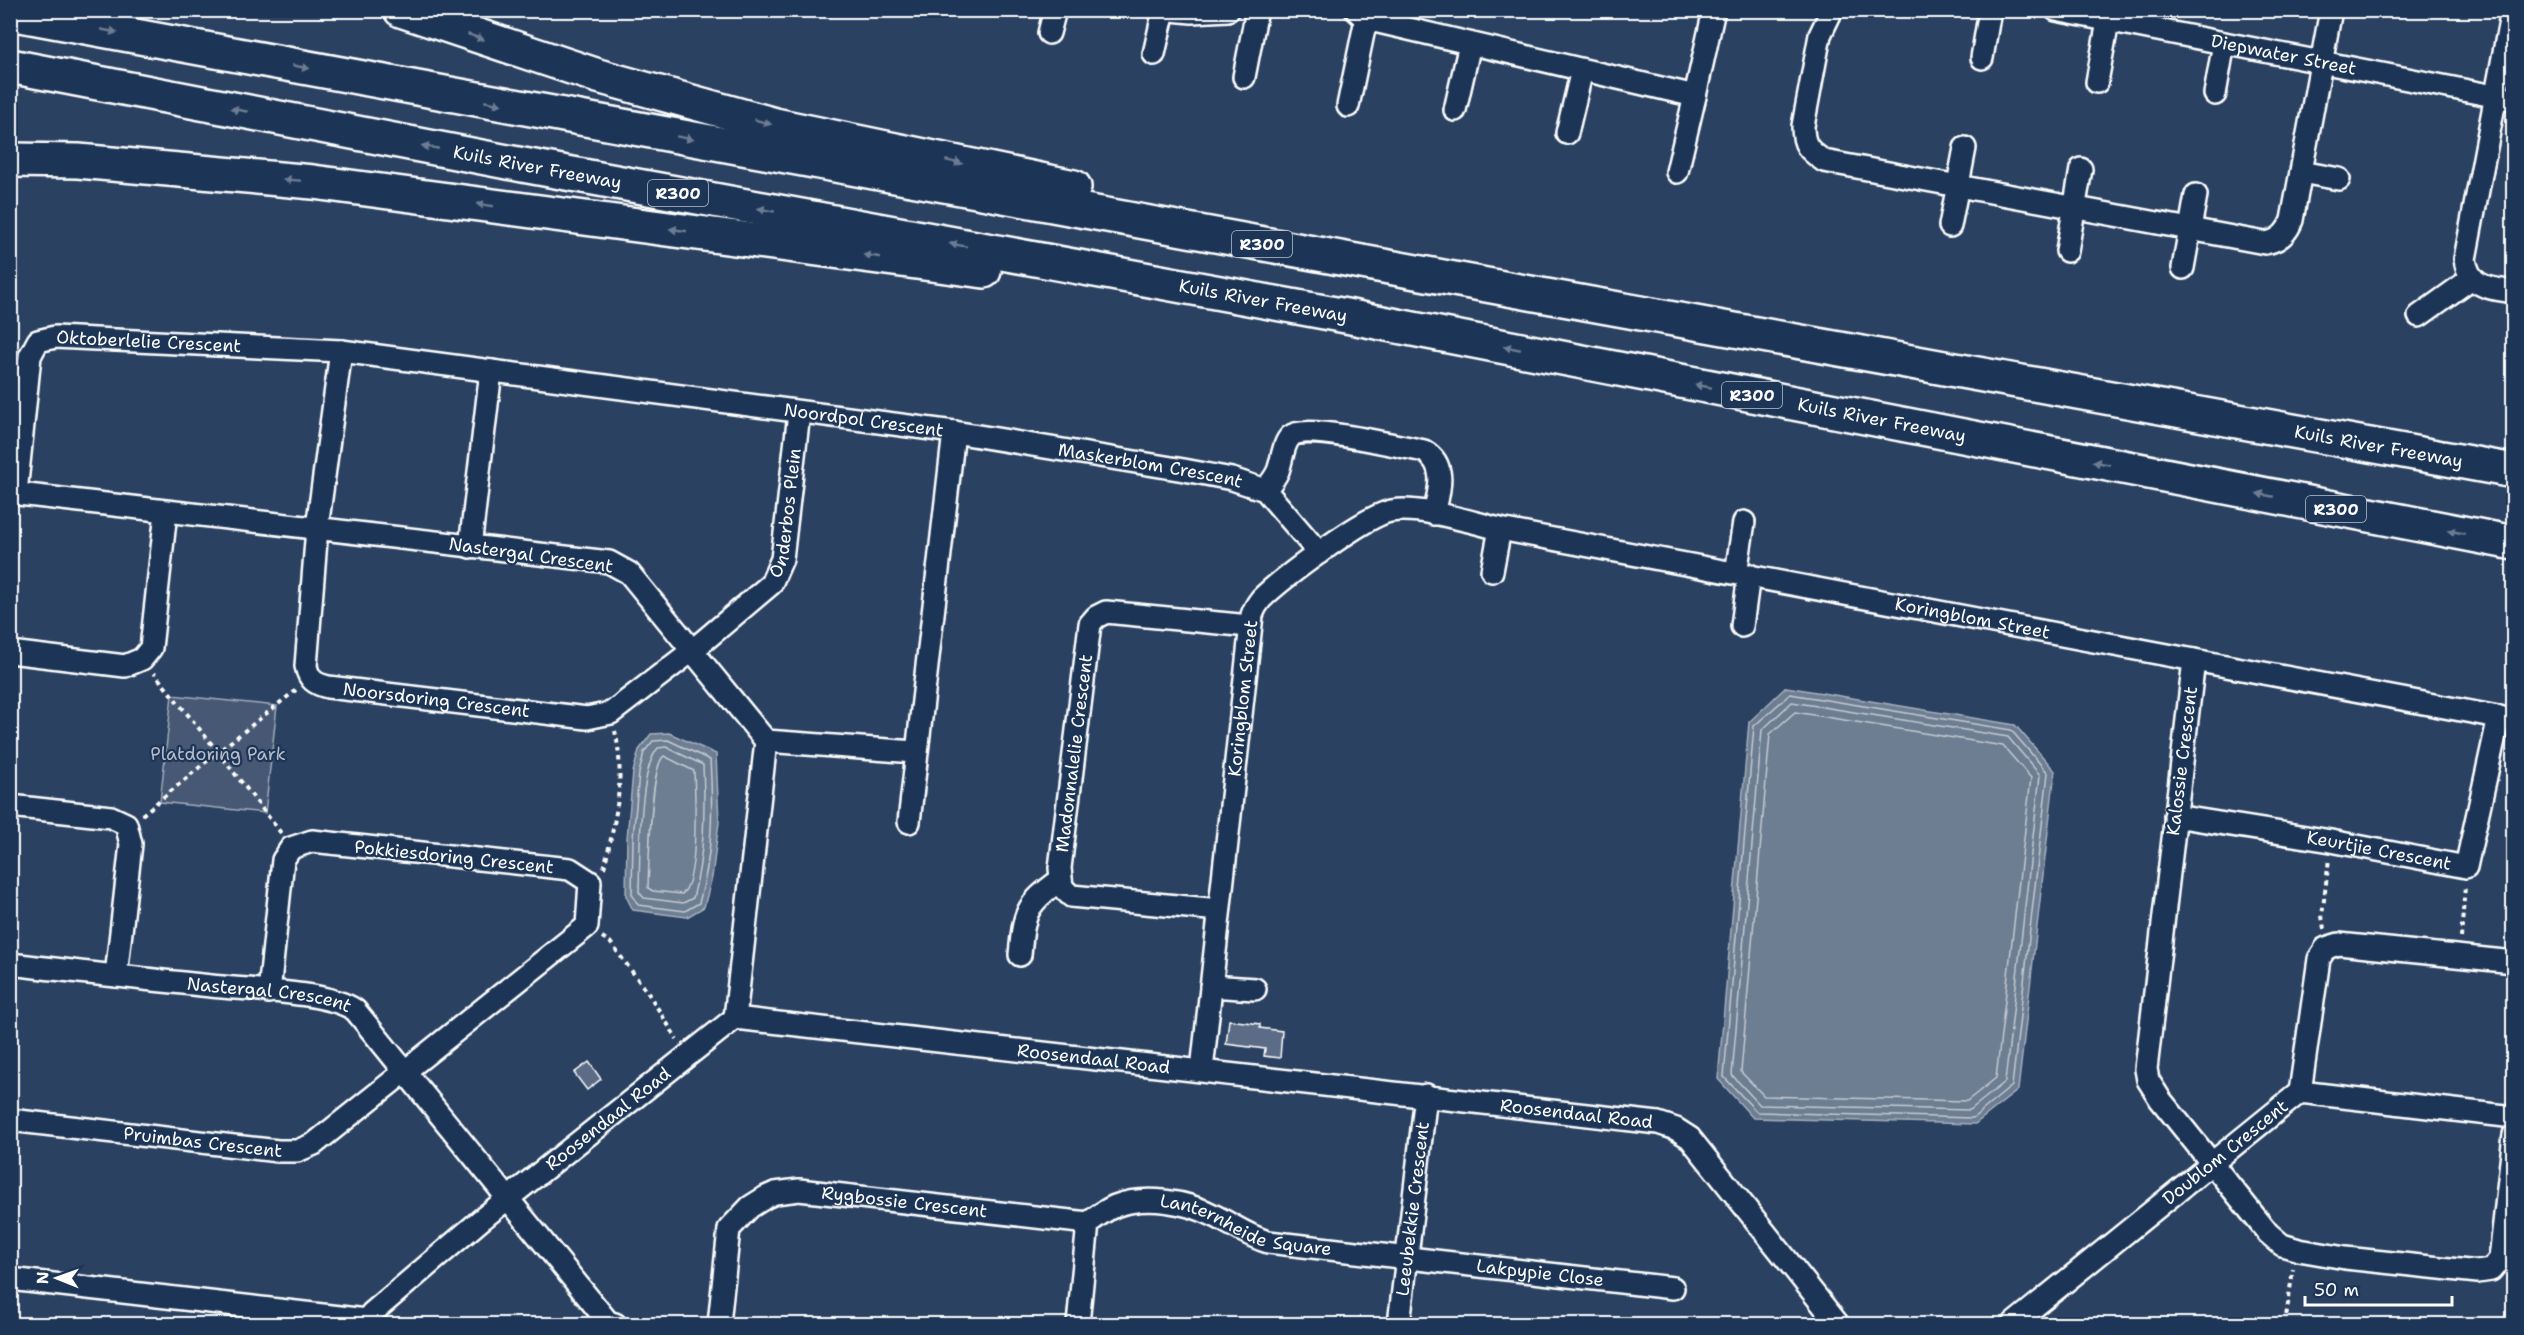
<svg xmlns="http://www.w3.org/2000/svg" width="2524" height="1335" font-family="'Shantell Sans',sans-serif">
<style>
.green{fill:#465975;stroke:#a2acba;stroke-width:1.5}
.water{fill:#6d7d92;stroke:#a7b1be;stroke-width:1.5}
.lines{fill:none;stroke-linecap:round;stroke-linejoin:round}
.shore{stroke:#c5cbd3;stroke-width:1.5}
.building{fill:#5b6c86;stroke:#fff;stroke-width:1.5}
.minor-casing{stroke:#fff;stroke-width:26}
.motorway-casing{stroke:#fff;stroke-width:38}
.path{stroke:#fff;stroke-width:4;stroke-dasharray:4.5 4.5;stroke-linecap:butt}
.minor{stroke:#1d3557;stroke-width:21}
.motorway{stroke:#1d3557;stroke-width:33}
.oneway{fill:#6c7c92}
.labels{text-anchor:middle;stroke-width:4.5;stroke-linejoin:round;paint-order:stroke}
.shield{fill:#1d3557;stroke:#bbc2cd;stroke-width:1.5}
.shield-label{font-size:16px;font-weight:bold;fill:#fff}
.street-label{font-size:18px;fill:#fff;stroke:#1d3557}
.park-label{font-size:18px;fill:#b5bdc8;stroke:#1d3557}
</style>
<rect width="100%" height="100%" fill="#2a4161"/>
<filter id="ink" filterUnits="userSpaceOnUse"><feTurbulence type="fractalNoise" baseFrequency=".0167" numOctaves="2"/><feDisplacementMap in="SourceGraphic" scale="12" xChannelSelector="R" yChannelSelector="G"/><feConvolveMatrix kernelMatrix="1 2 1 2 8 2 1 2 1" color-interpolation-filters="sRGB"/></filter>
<g filter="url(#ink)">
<polygon class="green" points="172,695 277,706 265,813 160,802"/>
<g class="water">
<polygon points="1786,687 2015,725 2055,771 2018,1090 1975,1124 1753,1118 1718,1079 1749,722"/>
<polygon points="669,733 716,754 719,822 712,877 704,907 687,917 633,910 626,896 627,838 633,772 639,750 651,734"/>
</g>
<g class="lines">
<g class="shore">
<polygon points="1790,694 2011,730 2048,773 2012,1086 1973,1118 1757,1112 1724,1077 1754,726"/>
<polygon points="1792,702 2008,737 2040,775 2005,1082 1970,1110 1760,1105 1732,1075 1762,730"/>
<polygon points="1795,712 2003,746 2031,778 1996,1078 1967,1101 1764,1096 1741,1072 1770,734"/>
<path d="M668,740L710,760C713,809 713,855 699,903L685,911L638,905L632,894L633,838L639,773L644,752L653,741Z"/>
<path d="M666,747L703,765C705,810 705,853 693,898L683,903L644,898L639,892C640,860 638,771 658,748Z"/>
<path d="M664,756L694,771C695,793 699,881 682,894L653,891L648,888C649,867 650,765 664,756Z"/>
</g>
</g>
<g class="building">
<polygon points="1229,1020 1260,1024 1260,1028 1282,1031 1280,1058 1264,1056 1265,1049 1226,1044"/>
<polygon points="589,1062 601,1079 587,1090 574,1073"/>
</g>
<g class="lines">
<defs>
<g id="minor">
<polyline points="1171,10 1192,12 1228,10"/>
<polyline points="1356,10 1366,19 1695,96 1714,10"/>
<path d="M1832,10L1820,35L1803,126C1803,145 1808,150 1824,161L2265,243C2279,241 2287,233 2292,220L2331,10"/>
<path id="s1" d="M2056,10L2514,100"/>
<path d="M2512,10L2465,259C2469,288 2489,288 2514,292"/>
<polyline points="1049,33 1055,10"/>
<polyline points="1154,54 1164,10"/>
<polyline points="1982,58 1990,10"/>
<polyline points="1244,77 1257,10"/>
<polyline points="2097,82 2108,21"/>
<polyline points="2215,94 2224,43"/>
<polyline points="1348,106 1366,19"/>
<polyline points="1455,110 1470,44"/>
<polyline points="1567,133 1582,70"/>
<polyline points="1677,172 1695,96"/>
<polyline points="2301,172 2339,179"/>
<polyline points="1950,226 1965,148"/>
<polyline points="2067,251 2081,169"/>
<polyline points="2183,268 2196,195"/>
<polyline points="2419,316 2472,278"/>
<path id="s2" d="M341,351L317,528L306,666C309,680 315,684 328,687L587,718L611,713L693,650L771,584L782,559L799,413"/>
<path d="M1265,490C1270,484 1275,478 1278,471C1282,461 1283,443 1291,436C1305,424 1403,447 1424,451C1448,465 1439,492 1434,514"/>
<polyline points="10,493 609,562 629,573 766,741 735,1018"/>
<path id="s3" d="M16,493L30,356L38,341L55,337L341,351L954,432L1184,470L1232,479L1265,490L1319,553"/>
<polyline points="470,547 491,371"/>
<polyline points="1492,571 1500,529"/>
<polyline points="1736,573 1744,522"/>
<polyline points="1742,626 1749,575"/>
<polyline points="10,652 125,666 142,659 151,648 166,512"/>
<polyline points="2514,720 2194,660 2146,1069 2148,1080 2160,1099 2268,1233 2282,1245 2299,1250 2345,1258 2478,1272 2491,1270 2500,1259 2514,1135"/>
<polyline points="766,741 915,752"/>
<polyline points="10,806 111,817 126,824 131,844 116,976"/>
<path id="s4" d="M2175,816L2331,841L2466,867L2499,717"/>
<polyline points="909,822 954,432"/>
<path id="s5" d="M1219,910L1071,896L1062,887L1060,868L1090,624L1096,617L1106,612L1249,626"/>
<path d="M1020,955C1024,913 1025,905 1060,880"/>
<path id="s6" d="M10,964C77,972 144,979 211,986C248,990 326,991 355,1010L608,1322L615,1324"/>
<polyline points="1211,986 1255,989"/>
<path id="s7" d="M1202,1070L1252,615C1254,609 1257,604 1261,599C1280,580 1366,515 1391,511C1420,506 1471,522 1500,529L2194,660"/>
<polyline points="2300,1092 2319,959 2326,948 2339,944 2514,962"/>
<path id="s8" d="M10,1120L278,1151H297L314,1144L587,926L590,882L570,869L312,841L291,848L283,860L269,992"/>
<path id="s9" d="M1088,1223C1096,1217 1106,1210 1115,1206C1145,1195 1186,1201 1215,1216C1233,1225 1248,1236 1268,1242L1673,1288"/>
<polyline points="10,1279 366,1320"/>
<path id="s10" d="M363,1324L372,1313L482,1219L735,1018L1658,1123L1676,1129L1690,1138L1838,1324"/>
<path id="s11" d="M719,1324L729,1229L750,1207L766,1197L775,1193L799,1190L1088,1223"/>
<polyline points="1078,1324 1088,1223"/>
<path id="s12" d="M1399,1324L1426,1095"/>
<path id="s13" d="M2013,1324L2300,1092L2514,1117"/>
</g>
<g id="motorway">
<polyline points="401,10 598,76 775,125 1074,187"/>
<path id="s14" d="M10,13L1530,293L2514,471"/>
<path id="s15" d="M10,66L523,165L1346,316L2514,543"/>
<polyline points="10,160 78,161 313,182 984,271"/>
</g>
</defs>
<use href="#minor" class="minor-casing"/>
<use href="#motorway" class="motorway-casing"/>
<g class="path">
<polyline points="142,815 218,752 154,673"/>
<polyline points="281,833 218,752 296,690"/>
<path d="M604,868C615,823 626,777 615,731"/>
<polyline points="2324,929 2322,916 2329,859"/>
<polyline points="602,937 610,942 648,993 677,1039"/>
<polyline points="2461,938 2465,886"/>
<polyline points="2285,1324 2293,1269"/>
</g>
<use href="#minor" class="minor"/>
<use href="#motorway" class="motorway"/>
</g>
<defs><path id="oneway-solid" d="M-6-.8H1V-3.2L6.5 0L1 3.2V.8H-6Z" transform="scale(1.5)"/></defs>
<g class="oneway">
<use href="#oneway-solid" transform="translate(109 31) rotate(11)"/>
<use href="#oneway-solid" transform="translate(476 37) rotate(19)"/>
<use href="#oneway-solid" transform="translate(301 67) rotate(11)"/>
<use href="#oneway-solid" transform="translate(493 103) rotate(11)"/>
<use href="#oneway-solid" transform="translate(239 110) rotate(-169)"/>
<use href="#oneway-solid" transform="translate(763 122) rotate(16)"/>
<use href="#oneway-solid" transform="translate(685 138) rotate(10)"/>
<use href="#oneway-solid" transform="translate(430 147) rotate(-169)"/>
<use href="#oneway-solid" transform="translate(954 162) rotate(12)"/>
<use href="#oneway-solid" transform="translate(292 180) rotate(-175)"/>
<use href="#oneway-solid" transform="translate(485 205) rotate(-172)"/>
<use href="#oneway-solid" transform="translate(766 210) rotate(-170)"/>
<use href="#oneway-solid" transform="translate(678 230) rotate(-172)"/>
<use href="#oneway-solid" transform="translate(958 245) rotate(-170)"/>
<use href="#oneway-solid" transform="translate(872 256) rotate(-172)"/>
<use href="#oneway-solid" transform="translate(1512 348) rotate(-169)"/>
<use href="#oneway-solid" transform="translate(1703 386) rotate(-169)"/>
<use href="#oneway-solid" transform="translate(2101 463) rotate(-169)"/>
<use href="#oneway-solid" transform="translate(2265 495) rotate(-169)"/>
<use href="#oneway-solid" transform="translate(2456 532) rotate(-169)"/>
</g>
</g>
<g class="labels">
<g class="shield">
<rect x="648" y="180" width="60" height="26" rx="4.5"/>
<rect x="1232" y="231" width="60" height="26" rx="4.5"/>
<rect x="1722" y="382" width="60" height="26" rx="4.5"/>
<rect x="2306" y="496" width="60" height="26" rx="4.5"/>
</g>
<g class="shield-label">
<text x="678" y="199">R300</text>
<text x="1262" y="250">R300</text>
<text x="1752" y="401">R300</text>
<text x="2336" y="515">R300</text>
</g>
<g class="street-label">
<text dy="6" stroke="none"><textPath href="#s1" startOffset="232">Diepwater Street</textPath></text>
<text dy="6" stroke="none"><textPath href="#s15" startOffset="537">Kuils River Freeway</textPath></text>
<text dy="6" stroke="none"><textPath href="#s15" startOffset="1275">Kuils River Freeway</textPath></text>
<text dy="6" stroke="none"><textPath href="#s3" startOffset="266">Oktoberlelie Crescent</textPath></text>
<text dy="6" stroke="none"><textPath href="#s15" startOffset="1905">Kuils River Freeway</textPath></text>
<text dy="6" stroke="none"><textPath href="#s3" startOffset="986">Noordpol Crescent</textPath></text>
<text dy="6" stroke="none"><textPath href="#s14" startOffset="2408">Kuils River Freeway</textPath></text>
<text dy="6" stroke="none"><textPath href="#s3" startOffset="1276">Maskerblom Crescent</textPath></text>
<text dy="6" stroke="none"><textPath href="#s2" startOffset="914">Onderbos Plein</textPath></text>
<text transform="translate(531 555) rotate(8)" y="6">Nastergal Crescent</text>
<text dy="6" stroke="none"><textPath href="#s7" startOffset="1226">Koringblom Street</textPath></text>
<text dy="6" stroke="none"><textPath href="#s2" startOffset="459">Noorsdoring Crescent</textPath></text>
<text dy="6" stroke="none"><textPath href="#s7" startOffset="374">Koringblom Street</textPath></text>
<text dy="6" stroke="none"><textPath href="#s5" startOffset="296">Madonnalelie Crescent</textPath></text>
<text transform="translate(2182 761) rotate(-83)" y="6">Kalossie Crescent</text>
<text dy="6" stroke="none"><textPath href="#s4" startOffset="207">Keurtjie Crescent</textPath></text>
<text transform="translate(454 857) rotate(6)" y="6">Pokkiesdoring Crescent</text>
<text dy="6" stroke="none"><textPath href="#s6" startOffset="261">Nastergal Crescent</textPath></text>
<text dy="6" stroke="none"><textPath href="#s10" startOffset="843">Roosendaal Road</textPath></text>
<text dy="6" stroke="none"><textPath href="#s10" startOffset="1329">Roosendaal Road</textPath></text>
<text dy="6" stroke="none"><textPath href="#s10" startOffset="320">Roosendaal Road</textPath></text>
<text dy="6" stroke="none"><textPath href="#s8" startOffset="194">Pruimbas Crescent</textPath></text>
<text dy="6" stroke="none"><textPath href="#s13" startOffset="273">Doublom Crescent</textPath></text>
<text dy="6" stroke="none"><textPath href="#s11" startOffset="285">Rygbossie Crescent</textPath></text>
<text dy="6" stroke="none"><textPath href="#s12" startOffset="116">Leeubekkie Crescent</textPath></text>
<text dy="6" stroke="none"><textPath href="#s9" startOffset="168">Lanternheide Square</textPath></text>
<text dy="6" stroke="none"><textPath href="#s9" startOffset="468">Lakpypie Close</textPath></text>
</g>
<g class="park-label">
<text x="218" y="760">Platdoring Park</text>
</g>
</g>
<rect width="2524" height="1335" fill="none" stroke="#1d3557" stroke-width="36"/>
<rect x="18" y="18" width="2488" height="1299" fill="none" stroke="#fff" stroke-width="2" filter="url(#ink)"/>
<g transform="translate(57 1278) rotate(271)" stroke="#1d3557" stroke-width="4.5" paint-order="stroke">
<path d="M0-4.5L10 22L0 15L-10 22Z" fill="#ffffff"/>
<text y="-9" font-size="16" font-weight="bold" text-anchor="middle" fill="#ffffff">N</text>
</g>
<path d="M2305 1296v9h147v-9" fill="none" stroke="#ffffff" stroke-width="3"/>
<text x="2314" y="1296" font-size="18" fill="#ffffff" stroke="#1d3557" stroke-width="4.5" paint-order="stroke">50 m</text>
</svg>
